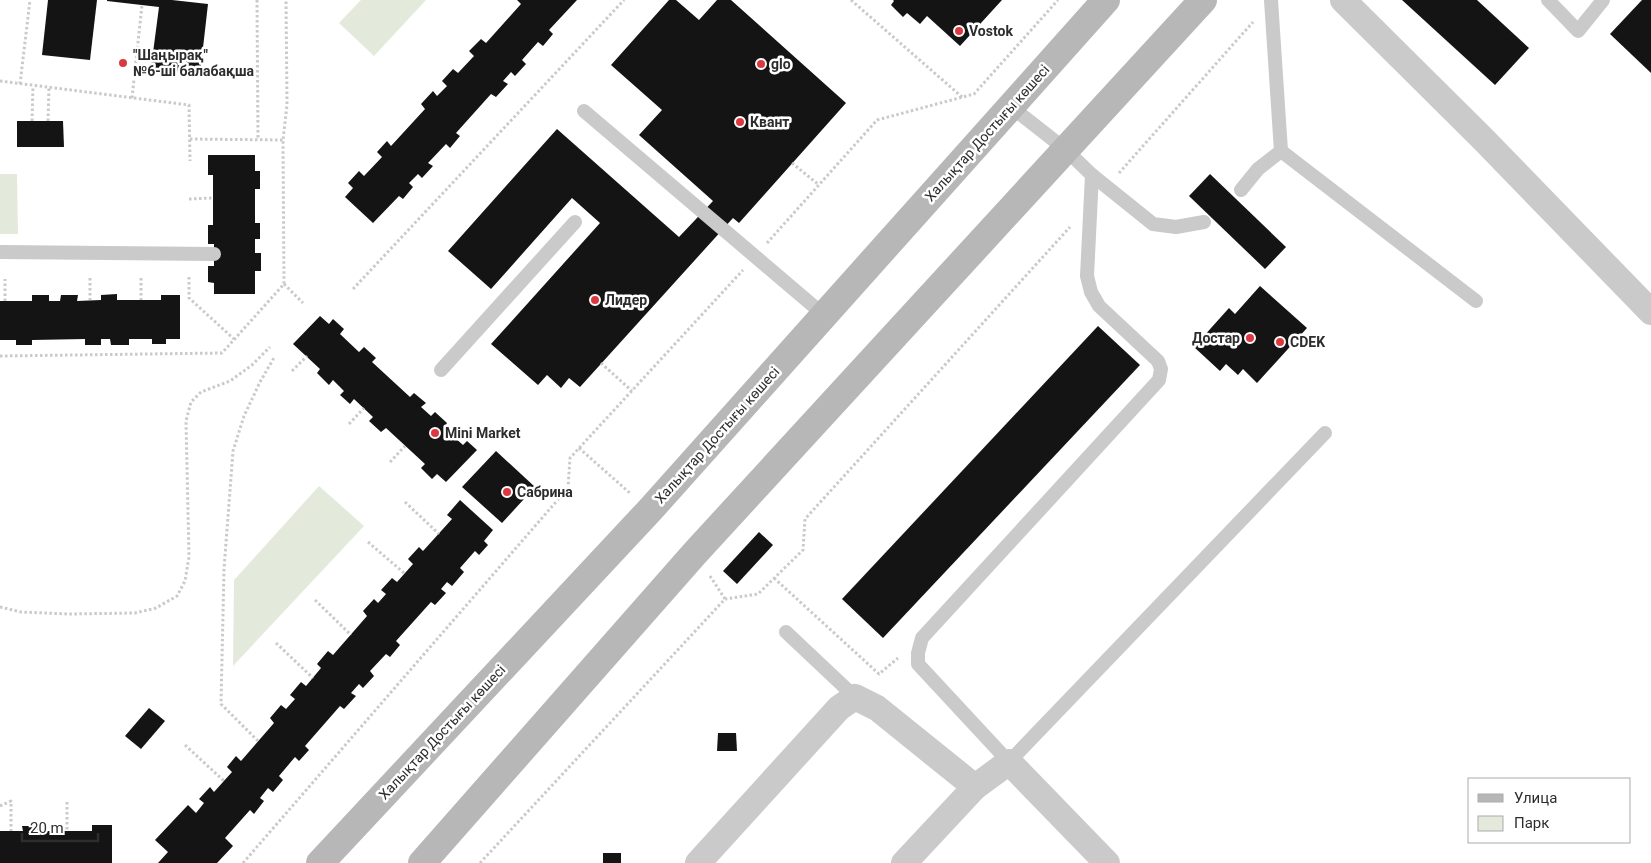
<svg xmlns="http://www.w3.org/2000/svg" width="1651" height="863" font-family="Roboto,sans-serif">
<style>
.green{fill:#e3eadb}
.building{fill:#141414}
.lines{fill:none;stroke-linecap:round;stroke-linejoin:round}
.path{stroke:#cacaca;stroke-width:3;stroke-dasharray:2.5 2.5;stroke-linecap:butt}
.service{stroke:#cacaca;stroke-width:14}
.minor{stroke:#cacaca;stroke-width:26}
.secondary{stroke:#b7b7b7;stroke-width:28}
.poi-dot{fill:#db3942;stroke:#fff;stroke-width:2}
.labels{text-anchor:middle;stroke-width:5;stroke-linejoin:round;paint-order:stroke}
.poi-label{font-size:14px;font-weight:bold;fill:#2d2d2d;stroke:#fff;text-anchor:start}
.street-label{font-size:14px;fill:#2d2d2d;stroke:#fff}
</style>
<rect width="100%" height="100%" fill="#fff"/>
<g class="green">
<polygon points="361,0 426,0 374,56 339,23"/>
<polygon points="0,174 17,174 18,234 0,234"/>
<polygon points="319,486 364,526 233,666 234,580"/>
</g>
<g class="building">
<polygon points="48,0 97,0 90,60 42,55"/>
<polygon points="107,0 172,0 208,4 200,74 151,68 159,7 107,1"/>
<polygon points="517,0 577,0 549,30 553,34 543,46 538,42 522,60 526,64 515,76 511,72 503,81 508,84 496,97 491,94 456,133 460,136 450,148 446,144 428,163 433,166 422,178 418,174 409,183 413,187 403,199 399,196 373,223 345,197 353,188 348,183 359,171 364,176 382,157 377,152 387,141 391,146 425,109 421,104 433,91 437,96 447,86 442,81 453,69 458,73 474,56 469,51 481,39 486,43 521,4"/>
<polygon points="669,0 676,0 699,20 717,0 731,0 846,103 739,223 733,218 580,387 569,378 561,388 547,375 538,385 491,344 600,223 572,198 491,289 448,251 557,129 679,237 713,201 639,135 662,110 611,65"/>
<polygon points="893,0 1002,0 960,46 927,16 920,24 907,13 903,17 891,5 894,1"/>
<polygon points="1402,0 1477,0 1529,48 1495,85"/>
<polygon points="1642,0 1651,0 1651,73 1610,34"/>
<polygon points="17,121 63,121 64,147 17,147"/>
<polygon points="208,155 255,155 255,171 260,171 260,189 255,189 255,223 260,223 260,239 255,239 255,253 261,253 261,271 255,271 255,294 214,294 214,283 208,282 208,266 214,266 214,244 208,244 208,225 213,225 213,175 208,175"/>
<polygon points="1210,174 1286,247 1265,269 1189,196"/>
<polygon points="1260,286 1307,328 1257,383 1243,369 1238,375 1226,364 1220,371 1194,347 1229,308 1235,314"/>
<polygon points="117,294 117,300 161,300 161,295 180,295 180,339 166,339 166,344 152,344 152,339 129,339 129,345 111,345 110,339 101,339 101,345 85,345 85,339 32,340 32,345 16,345 16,340 0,340 0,301 32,301 32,295 49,295 49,301 60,301 61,295 78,295 77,301 101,300 101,295"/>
<polygon points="320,316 329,324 333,319 344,329 340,334 359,352 364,347 376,358 372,362 410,397 414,393 426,403 421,407 431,416 435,412 447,423 444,428 463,445 467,441 477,450 446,482 437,474 432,479 421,468 425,464 386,428 381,432 369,421 373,417 354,399 350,404 340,395 344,391 333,380 329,385 317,373 320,369 293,344"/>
<polygon points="1098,326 1140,365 883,638 842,599"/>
<polygon points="496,451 535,487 502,523 462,487"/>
<polygon points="460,500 493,530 484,541 488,545 479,555 475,551 460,568 464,572 452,586 447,582 441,589 446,593 435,605 431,602 396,641 400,645 390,657 386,654 370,671 374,676 363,688 359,684 351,693 356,696 344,709 340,706 305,746 309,750 299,761 295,757 279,776 283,780 273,792 268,788 260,798 264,801 254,814 250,810 225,838 233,846 217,863 158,863 168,852 155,840 188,805 196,813 204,803 199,799 210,787 214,792 232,772 227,767 236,756 241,761 274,723 270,718 281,705 286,709 295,699 290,695 301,682 306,686 321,668 317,664 328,651 333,655 367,616 363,611 374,599 378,603 386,594 381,590 392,578 397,582 413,564 408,559 419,547 423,551 452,519 447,515"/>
<polygon points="759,532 773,545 737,584 723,571"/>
<polygon points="149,708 165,721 141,749 125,736"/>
<polygon points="718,733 736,733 737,751 717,751"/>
<polygon points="92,825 112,825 112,863 0,863 0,831 23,831 22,826 42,826 42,831 92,831"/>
<rect x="603" y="853" width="18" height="10"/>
</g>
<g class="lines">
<g class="path">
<polyline points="257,0 258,140"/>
<polyline points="851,0 962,97"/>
<polyline points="0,81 189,105 190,161"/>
<polyline points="20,84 30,0"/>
<polyline points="132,98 142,5"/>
<polyline points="32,121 33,86"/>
<polyline points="48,121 49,88"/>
<polyline points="190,139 283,140"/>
<polyline points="792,163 819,185"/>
<polyline points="1119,173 1253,22"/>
<polyline points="189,199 213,198"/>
<polyline points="767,243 877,120 974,94 1058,0"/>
<polyline points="189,277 189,298 234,339"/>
<polyline points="90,278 90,300"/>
<polyline points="141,278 141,300"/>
<polyline points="284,284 303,303"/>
<polyline points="353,289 624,0"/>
<polyline points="5,301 5,279"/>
<polyline points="0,356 222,353 284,284 283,140 287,105 286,0"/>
<polyline points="601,363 632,391"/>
<polyline points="292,371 307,356"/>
<polyline points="349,424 364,408"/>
<polyline points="579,448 631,494"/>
<polyline points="390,462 405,446"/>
<polyline points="405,502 439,534"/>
<polyline points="368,542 404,573"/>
<polyline points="710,576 725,599"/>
<polyline points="774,578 879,674 898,658"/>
<polyline points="315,600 351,635"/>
<polyline points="0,607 21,612 69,614 135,613 156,608 177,596 185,581 189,557 186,421 191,402 201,392 230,381 252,365 270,347"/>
<polyline points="276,643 313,678"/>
<polyline points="258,741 221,704 224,569 233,451 244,416 260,382 275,356"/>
<polyline points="185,745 224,781"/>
<polyline points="67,802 67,831"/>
<polyline points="0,806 11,801 11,831"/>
<polyline points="243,863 568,488 570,458 743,270"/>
<polyline points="480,863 725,599 758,594 803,550 805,519 1070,227"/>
</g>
<g class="service">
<polyline points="1548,0 1578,31 1603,0"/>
<polyline points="1010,106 1065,149 1092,175 1153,224 1176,227 1204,222"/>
<polyline points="584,111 824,315"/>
<polyline points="1281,151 1476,301"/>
<polyline points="1092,175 1087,276 1091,292 1099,306 1158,361 1161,369 1159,380 922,638 918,653 918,664 1009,762 1325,433"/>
<polyline points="1241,190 1258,169 1281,151 1271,0"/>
<polyline points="0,252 214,254"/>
<polyline points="441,370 575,222"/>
<polyline points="786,632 855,697"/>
</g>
<g class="minor">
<polyline points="1343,0 1483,139 1651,312"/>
<polyline points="698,863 839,708 855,697 877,708 975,787"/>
<polyline points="904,863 975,787 1009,762 1107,863"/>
</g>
<g class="secondary">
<polyline points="320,863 650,510 1106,0"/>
<polyline points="422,863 695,553 1203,0"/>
</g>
</g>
<g class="poi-dot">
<circle cx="959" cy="31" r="5"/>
<circle cx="123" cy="63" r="5"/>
<circle cx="761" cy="64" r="5"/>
<circle cx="740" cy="122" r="5"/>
<circle cx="595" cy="300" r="5"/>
<circle cx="1250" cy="338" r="5"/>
<circle cx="1280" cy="342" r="5"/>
<circle cx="435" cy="433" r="5"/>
<circle cx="507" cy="492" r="5"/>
</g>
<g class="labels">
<g class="poi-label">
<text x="969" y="36">Vostok</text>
<text x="133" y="60">"Шаңырақ"<tspan x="133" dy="16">№6-ші балабақша</tspan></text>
<text x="771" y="69">glo</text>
<text x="750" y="127">Квант</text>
<text x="605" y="305">Лидер</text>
<text x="1240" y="343" text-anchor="end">Достар</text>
<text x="1290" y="347">CDEK</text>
<text x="445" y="438">Mini Market</text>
<text x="517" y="497">Сабрина</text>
</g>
<g class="street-label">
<text transform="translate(987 133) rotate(-48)" y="5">Халықтар Достығы көшесі</text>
<text transform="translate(717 435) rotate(-48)" y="5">Халықтар Достығы көшесі</text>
<text transform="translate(442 732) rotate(-47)" y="5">Халықтар Достығы көшесі</text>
</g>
</g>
<rect x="1468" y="778" width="162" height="65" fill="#ffffff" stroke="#ababab"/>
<rect x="1478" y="794" width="25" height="8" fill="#b7b7b7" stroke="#ababab"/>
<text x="1514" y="803" font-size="15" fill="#2d2d2d">Улица</text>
<rect x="1478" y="816" width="25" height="15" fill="#e3eadb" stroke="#ababab"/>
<text x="1514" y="828" font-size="15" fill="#2d2d2d">Парк</text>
<path d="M22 833v8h76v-8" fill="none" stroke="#2d2d2d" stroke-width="2.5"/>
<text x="30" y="833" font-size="15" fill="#2d2d2d" stroke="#ffffff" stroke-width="4" paint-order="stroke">20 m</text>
</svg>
